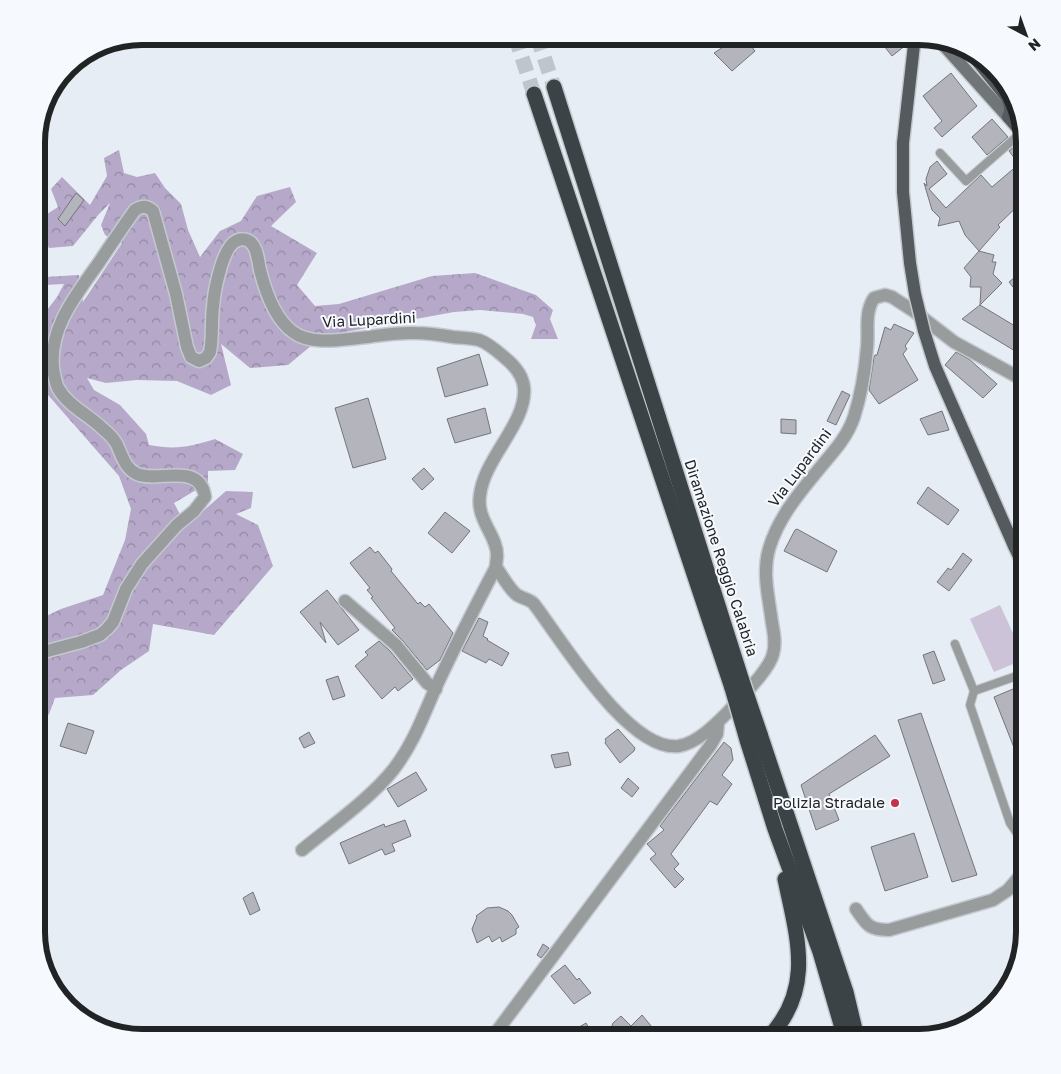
<svg xmlns="http://www.w3.org/2000/svg" width="1061" height="1074" font-family="'Golos Text',sans-serif">
<style>
.grass{fill:#ccc3d9}
.forest{fill:url(#forest-crowns)}
.building{fill:#b3b4bc;stroke:#75767d}
.lines{fill:none;stroke-linecap:round;stroke-linejoin:round}
.highway-tunnel{stroke:#bfc5cb;stroke-width:15;stroke-dasharray:15 8;stroke-linecap:butt}
.lane-casing{stroke:#c3c9cf;stroke-width:10}
.street-casing{stroke:#c3c9cf;stroke-width:15}
.secondary-casing{stroke:#c3c9cf;stroke-width:15}
.primary-casing{stroke:#c3c9cf;stroke-width:15}
.highway-casing{stroke:#c3c9cf;stroke-width:18}
.lane{stroke:#989c9d;stroke-width:8}
.street{stroke:#989c9d;stroke-width:12}
.secondary{stroke:#707578;stroke-width:12}
.primary{stroke:#545a5d;stroke-width:12}
.highway{stroke:#3c4347;stroke-width:15}
.primary-bridge-casing{stroke:#c3c9cf;stroke-width:15;stroke-linecap:butt}
.highway-bridge-casing{stroke:#c3c9cf;stroke-width:18;stroke-linecap:butt}
.primary-bridge{stroke:#545a5d;stroke-width:12}
.highway-bridge{stroke:#3c4347;stroke-width:15}
.poi-dot{fill:#c33348;stroke:#f6fafe;stroke-width:2}
.labels{text-anchor:middle;stroke-width:4;stroke-linejoin:round;paint-order:stroke}
.street-label{font-size:15px;fill:#212325;stroke:#f6fafe}
.poi-label{font-size:15px;fill:#212325;stroke:#f6fafe;text-anchor:end}
.rim{fill:none;stroke:#212325;stroke-width:6}
</style>
<defs>
<pattern id="forest-crowns" width="20" height="18" patternUnits="userSpaceOnUse" patternTransform="scale(1.25)"><rect width="20" height="18" fill="#b6a8c9"/><path d="M2 6a3 3 0 1 1 6 0M12 15a3 3 0 1 1 6 0" fill="none" stroke="#9488a3"/></pattern>
</defs>
<rect width="100%" height="100%" fill="#e7edf4"/>
<polygon class="grass" points="1000,605 1025,659 994,672 970,619"/>
<path class="forest" d="M119,150L124,173L137,177L155,173L165,188L181,204L188,230L200,257L220,231L241,221L257,196L290,187L296,202L271,226L317,253L297,285L315,306L339,304L432,276L475,273L536,295L553,310L550,319L558,339H531L536,325L533,317L523,314L480,310L454,312L323,336L288,365L250,368L221,344L231,385L211,395L177,381L137,380L106,383L87,378L94,390L120,405L146,434L149,445C176,450 189,447 215,439L243,454L235,470L208,471V483L174,503L186,526L226,491L253,492L251,508L236,514L258,525L273,566L214,635L153,624L149,651L121,670L93,695L55,698L49,714L36,730V621L61,609L103,595L125,540L131,509L119,476L48,395L37,372V323L57,297L64,284L44,285V277L79,275L83,302L122,243L105,235L101,225L110,203L99,214L73,246L49,248L36,221L58,207L51,189L62,177L90,205L107,176L104,158Z"/>
<g class="building">
<polygon points="740,36 743,36 755,51 732,71 714,53"/>
<polygon points="895,36 907,36 906,45 892,56 884,46"/>
<polygon points="951,73 977,106 942,137 934,128 942,121 923,96"/>
<polygon points="992,119 1008,137 987,155 972,137"/>
<polygon points="1019,143 1025,150 1025,199 998,225 1000,227 979,251 965,235 959,221 938,226 940,218 932,210 924,183 927,186 926,179 930,167 937,161 947,174 929,189 946,208 981,175 992,187 1019,164 1009,151"/>
<polygon points="76,193 84,200 65,226 58,219"/>
<polygon points="979,251 994,255 992,262 996,262 993,274 1002,283 980,305 981,287 970,287 971,277 964,268"/>
<polygon points="1025,269 1025,302 1009,282"/>
<polygon points="980,305 1025,332 1025,357 962,319"/>
<polygon points="894,324 914,333 905,346 907,349 903,354 918,380 879,404 869,390 874,357 875,355 877,355 885,327 891,330"/>
<polygon points="956,352 969,359 997,384 983,398 945,365"/>
<polygon points="479,354 488,385 445,397 437,368"/>
<polygon points="842,391 850,395 836,425 827,421"/>
<polygon points="368,398 386,459 353,468 335,408"/>
<polygon points="485,408 491,433 455,443 447,419"/>
<polygon points="942,411 949,430 928,435 920,419"/>
<polygon points="781,419 796,420 796,434 781,433"/>
<polygon points="424,468 434,479 422,490 412,479"/>
<polygon points="928,487 959,510 948,525 917,503"/>
<polygon points="445,512 470,531 452,553 428,533"/>
<polygon points="797,529 837,551 827,572 784,551 795,530"/>
<polygon points="370,547 375,553 378,551 392,569 391,571 418,604 420,602 425,607 429,604 453,633 440,660 427,670 402,640 392,630 395,628 371,598 373,597 367,590 370,588 350,563"/>
<polygon points="963,553 972,560 949,591 937,582 948,568 951,570"/>
<polygon points="327,590 359,630 338,645 320,622 326,643 300,612"/>
<polygon points="479,618 488,622 483,636 488,639 487,640 509,653 502,666 489,659 486,663 462,651"/>
<polygon points="379,641 390,651 413,679 398,691 395,687 382,699 355,666 368,655 365,652"/>
<polygon points="934,651 945,680 933,684 923,655"/>
<polygon points="338,676 345,696 333,700 326,680"/>
<polygon points="1013,689 1016,696 1025,692 1024,773 994,697"/>
<polygon points="921,713 977,875 952,882 898,720"/>
<polygon points="68,723 94,731 86,754 60,746"/>
<polygon points="618,729 635,748 634,751 620,763 605,743 606,741 605,739"/>
<polygon points="309,732 315,743 304,748 299,738"/>
<polygon points="875,735 890,756 829,794 839,820 816,830 801,785"/>
<polygon points="724,742 731,748 733,760 722,775 732,784 717,805 710,801 671,854 679,864 674,869 684,879 675,888 650,859 656,854 647,844 664,830 660,826"/>
<polygon points="568,752 571,765 555,768 551,755"/>
<polygon points="416,772 427,790 398,807 387,789"/>
<polygon points="628,778 639,788 632,797 621,788"/>
<polygon points="405,820 411,836 392,844 395,851 385,855 382,849 349,864 340,843 384,824 385,827"/>
<polygon points="914,833 928,877 885,891 871,847"/>
<polygon points="253,892 260,910 250,915 243,898"/>
<polygon points="499,907 508,911 512,915 519,927 516,929 516,934 502,942 500,937 492,942 489,936 477,943 472,929 477,917 476,916 487,908"/>
<polygon points="543,944 549,948 541,958 537,955"/>
<polygon points="565,965 577,980 579,978 591,993 574,1004 551,976"/>
<polygon points="642,1015 652,1027 641,1036 643,1038 607,1038 613,1023 621,1016 631,1026"/>
<polygon points="586,1023 595,1038 579,1038 574,1030"/>
</g>
<g class="lines">
<g class="highway-tunnel">
<polyline points="515,36 534,94"/>
<polyline points="537,36 554,87"/>
</g>
<defs>
<g id="lane">
<polyline points="940,153 966,181 1022,132"/>
<polyline points="955,644 974,691 970,705 1010,823 1025,845"/>
<polyline points="974,691 1025,673"/>
</g>
<g id="street">
<polyline points="345,601 396,645 427,683 436,689"/>
<path d="M36,654L81,642L100,635L107,629L113,622L126,589L142,564L177,525L194,511L205,497C200,461 158,483 137,474C124,468 122,454 116,443C113,438 108,433 103,429C89,415 68,406 58,388C56,384 55,378 54,374C46,332 75,296 98,264C110,246 122,228 135,210C142,206 146,205 153,211L176,294L187,347L191,357L199,361L206,358L210,352C213,337 211,322 213,307C214,292 222,248 236,241C242,238 249,239 253,245C258,252 258,261 260,270C265,290 275,319 293,332C310,345 339,340 359,338C377,336 397,332 415,333C428,333 441,335 453,337C461,338 471,338 479,340C488,343 497,351 504,357C514,365 523,375 524,388C527,423 484,458 480,495C476,520 497,535 497,555C497,559 496,563 496,567C502,575 509,589 517,595C523,599 530,599 534,604C561,639 629,753 679,746C697,743 715,725 727,713C739,699 769,671 773,654C776,644 774,633 772,623C769,598 762,574 769,549C779,515 802,490 824,463C836,449 848,435 854,417C861,395 865,371 867,348C869,331 864,313 874,298L885,295L892,297L915,312L954,342L1025,381"/>
<path d="M302,850C330,827 371,798 393,770C412,746 423,717 435,689C454,648 475,607 496,567"/>
<path d="M856,909C867,925 869,930 889,930L993,900L1008,890L1025,870"/>
<polyline points="497,1031 710,746 717,734 718,722"/>
</g>
<polyline id="secondary" points="939,40 1008,117"/>
<g id="primary">
<path d="M966,47L1007,98C1010,105 1012,110 1008,117L1023,134"/>
<polyline points="1014,546 1025,569"/>
</g>
<g id="highway">
<polyline points="554,87 742,681"/>
<polyline points="534,94 732,688"/>
<polyline points="760,734 846,992 857,1038"/>
<polyline points="747,740 775,829 820,952 845,1038"/>
<path d="M768,1038C815,989 797,937 785,879"/>
</g>
</defs>
<use href="#lane" class="lane-casing"/>
<use href="#street" class="street-casing"/>
<use href="#secondary" class="secondary-casing"/>
<use href="#primary" class="primary-casing"/>
<use href="#highway" class="highway-casing"/>
<use href="#lane" class="lane"/>
<use href="#street" class="street"/>
<use href="#secondary" class="secondary"/>
<use href="#primary" class="primary"/>
<use href="#highway" class="highway"/>
<defs>
<polyline id="primary-bridge" points="915,36 903,143 903,192 910,263 915,294 924,331 935,366 1014,546"/>
<g id="highway-bridge">
<polyline points="742,681 760,734"/>
<polyline points="732,688 747,740"/>
</g>
</defs>
<use href="#primary-bridge" class="primary-bridge-casing"/>
<use href="#highway-bridge" class="highway-bridge-casing"/>
<use href="#primary-bridge" class="primary-bridge"/>
<use href="#highway-bridge" class="highway-bridge"/>
</g>
<circle class="poi-dot" cx="895" cy="803" r="5"/>
<g class="labels">
<g class="street-label">
<text transform="translate(369 320) rotate(-3)" y="5">Via Lupardini</text>
<text transform="translate(800 468) rotate(-53)" y="5">Via Lupardini</text>
<text transform="translate(721 558) rotate(72)" y="5">Diramazione Reggio Calabria</text>
</g>
<g class="poi-label">
<text x="885" y="808">Polizia Stradale</text>
</g>
</g>
<path d="M0 0H1061V1074H0ZM142 45H919A97 97 0 0 1 1016 142V932A97 97 0 0 1 919 1029H142A97 97 0 0 1 45 932V142A97 97 0 0 1 142 45Z" fill="#f6fafe" fill-rule="evenodd"/>
<path class="rim" d="M142 45H919A97 97 0 0 1 1016 142V932A97 97 0 0 1 919 1029H142A97 97 0 0 1 45 932V142A97 97 0 0 1 142 45Z"/>
<g transform="translate(1026 35) rotate(139)" stroke="#f6fafe" stroke-width="4" paint-order="stroke">
<path d="M0-4L9 19L0 12L-9 19Z" fill="#212325"/>
<text y="-8" font-size="14" font-weight="bold" text-anchor="middle" fill="#212325">N</text>
</g>
</svg>
